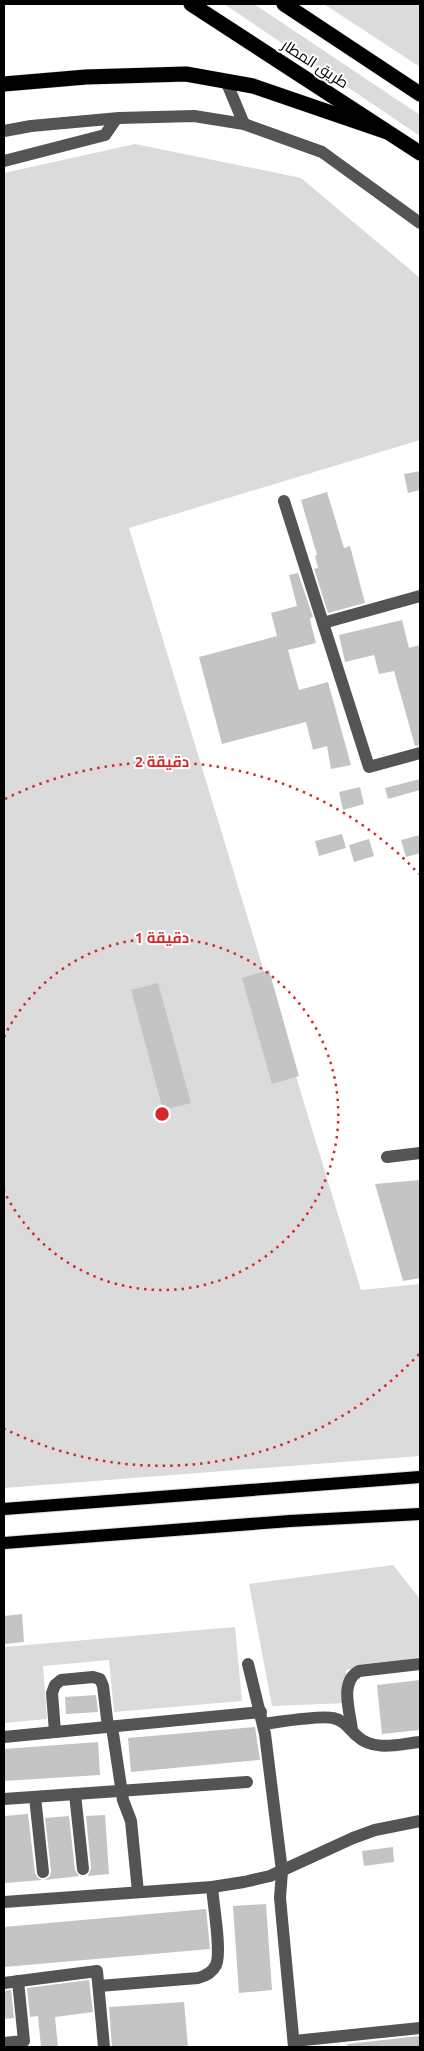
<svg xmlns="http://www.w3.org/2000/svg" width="424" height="2051" font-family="Ubuntu,Cairo,sans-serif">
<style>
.green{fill:#dbdbdb}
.building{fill:#c4c4c4}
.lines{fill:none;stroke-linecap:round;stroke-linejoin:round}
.major-casing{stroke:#dbdbdb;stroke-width:14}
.highway-casing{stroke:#dbdbdb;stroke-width:16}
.minor{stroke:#545454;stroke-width:12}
.major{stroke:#000;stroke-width:12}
.highway{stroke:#000;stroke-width:15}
.ring{fill:none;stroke:#d62828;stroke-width:2.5;stroke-dasharray:2.5 5}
.labels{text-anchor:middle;stroke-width:4;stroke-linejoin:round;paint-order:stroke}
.street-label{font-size:15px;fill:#000;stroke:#fff}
.centre{fill:#d62828;stroke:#fff;stroke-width:2.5}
.ring-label{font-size:15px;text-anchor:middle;font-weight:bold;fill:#d62828;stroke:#fff;stroke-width:4;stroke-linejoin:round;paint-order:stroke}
</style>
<rect width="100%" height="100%" fill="#fff"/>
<g class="green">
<polygon points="224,4 254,4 420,115 420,136"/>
<polygon points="324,4 420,4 420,67"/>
<polygon points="135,144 301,178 420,278 420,440 129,528 361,1290 420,1284 420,1456 4,1488 4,173"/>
<polygon points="393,1565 420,1599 420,1657 346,1670 347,1703 272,1706 249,1584"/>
<polygon points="235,1627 242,1701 114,1712 109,1660 43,1666 47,1719 4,1723 4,1647"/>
</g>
<g class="building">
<polygon points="420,471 420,490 408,493 404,474"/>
<polygon points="327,492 344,548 350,546 365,603 328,613 314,569 318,568 315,556 317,555 301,500"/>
<polygon points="298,573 313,617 310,618 311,624 316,643 288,650 299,690 328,682 351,765 331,769 327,746 313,750 306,722 222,744 199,657 277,636 271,613 297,606 289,575"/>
<polygon points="402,620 409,648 420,645 420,745 415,746 394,671 379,674 374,655 345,662 339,635"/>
<polygon points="420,779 420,790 388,799 385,788"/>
<polygon points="360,787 364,804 343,810 339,792"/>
<polygon points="342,834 346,848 319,856 315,841"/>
<polygon points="420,835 420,853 406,857 401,840"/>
<polygon points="369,839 374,856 354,862 349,845"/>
<polygon points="269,970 299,1076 272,1084 242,978"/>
<polygon points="158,983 191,1103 163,1110 131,990"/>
<polygon points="420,1180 420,1278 403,1281 375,1184"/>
<polygon points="22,1614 24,1642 4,1644 4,1616"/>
<polygon points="420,1680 420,1730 382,1734 377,1685"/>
<polygon points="96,1695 98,1712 66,1714 65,1697"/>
<polygon points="255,1727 260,1760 131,1772 128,1738"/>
<polygon points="98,1742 100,1775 4,1781 4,1749"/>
<polygon points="28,1814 35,1873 37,1877 42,1880 5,1883 4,1816"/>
<polygon points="105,1815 109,1874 88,1876 91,1868 86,1816"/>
<polygon points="69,1816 75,1870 79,1876 45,1880 50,1876 51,1871 45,1818"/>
<polygon points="393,1847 394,1862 364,1866 362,1851"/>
<polygon points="266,1904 272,1990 239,1993 233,1906"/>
<polygon points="206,1909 210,1949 4,1967 4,1927"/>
<polygon points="89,1980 93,2012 55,2017 58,2047 41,2047 38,2016 30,2017 27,1988"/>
<polygon points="11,1990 14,2018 4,2019 4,1991"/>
<polygon points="184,2002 188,2047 112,2047 109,2007"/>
<polygon points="420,2036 420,2047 348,2047 347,2044"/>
</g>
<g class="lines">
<defs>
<g id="major">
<polyline points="4,1509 420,1477"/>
<polyline points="4,1543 290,1521 420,1514"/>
</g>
<g id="highway">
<polyline points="191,4 420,153"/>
<polyline points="284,4 420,94"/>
<polyline points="4,84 86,77 186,74 253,86 387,132"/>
</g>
</defs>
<use href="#major" class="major-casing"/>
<use href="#highway" class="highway-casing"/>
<g class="minor">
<polyline points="226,81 244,124"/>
<polyline points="4,131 31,126 119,118 194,116 244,124 322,152 420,223"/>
<polyline points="4,161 105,135 116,119"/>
<polyline points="284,501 369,767 420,753"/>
<polyline points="323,623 420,596"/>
<polyline points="387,1157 420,1153"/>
<polyline points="248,1664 265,1734 282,1871 280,1898 294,2047"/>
<path d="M263,1724C280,1722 319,1715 333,1718C344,1720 349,1729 357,1736C374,1752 399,1744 420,1742"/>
<polyline points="112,1727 123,1800 131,1821 138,1892"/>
<path d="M352,1730C350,1711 339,1682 359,1671L420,1664"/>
<polyline points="55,1732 52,1693 55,1685 61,1680 93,1677 100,1679 103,1686 108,1727"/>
<polyline points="4,1737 261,1712"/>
<polyline points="75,1794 83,1869"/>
<polyline points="35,1797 43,1872"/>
<polyline points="4,1799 247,1782"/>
<polyline points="4,1902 212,1887 244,1882 270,1876 353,1838 375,1830 420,1821"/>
<polyline points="4,1983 97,1971 104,2047"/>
<path d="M99,1986L198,1978C206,1976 212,1973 216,1965C222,1952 213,1903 212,1887"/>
<polyline points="294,2041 420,2028"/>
<polyline points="4,2043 24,2041 18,1981"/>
</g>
<use href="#major" class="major"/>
<use href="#highway" class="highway"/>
</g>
<g class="ring">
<path d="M4 1037A176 176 0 1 1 4 1191"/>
<path d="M419 1354A352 352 0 0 1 5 1429M5 799A352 352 0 0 1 419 874"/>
</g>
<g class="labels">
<g class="street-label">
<text transform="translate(315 64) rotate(33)" y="5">طريق المطار</text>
</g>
</g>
<circle cx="162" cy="1114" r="8" class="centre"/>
<g class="ring-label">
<text x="162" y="767">2 دقيقة</text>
<text x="162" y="943">1 دقيقة</text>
</g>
<rect width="424" height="2051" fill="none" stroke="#000000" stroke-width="10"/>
</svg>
